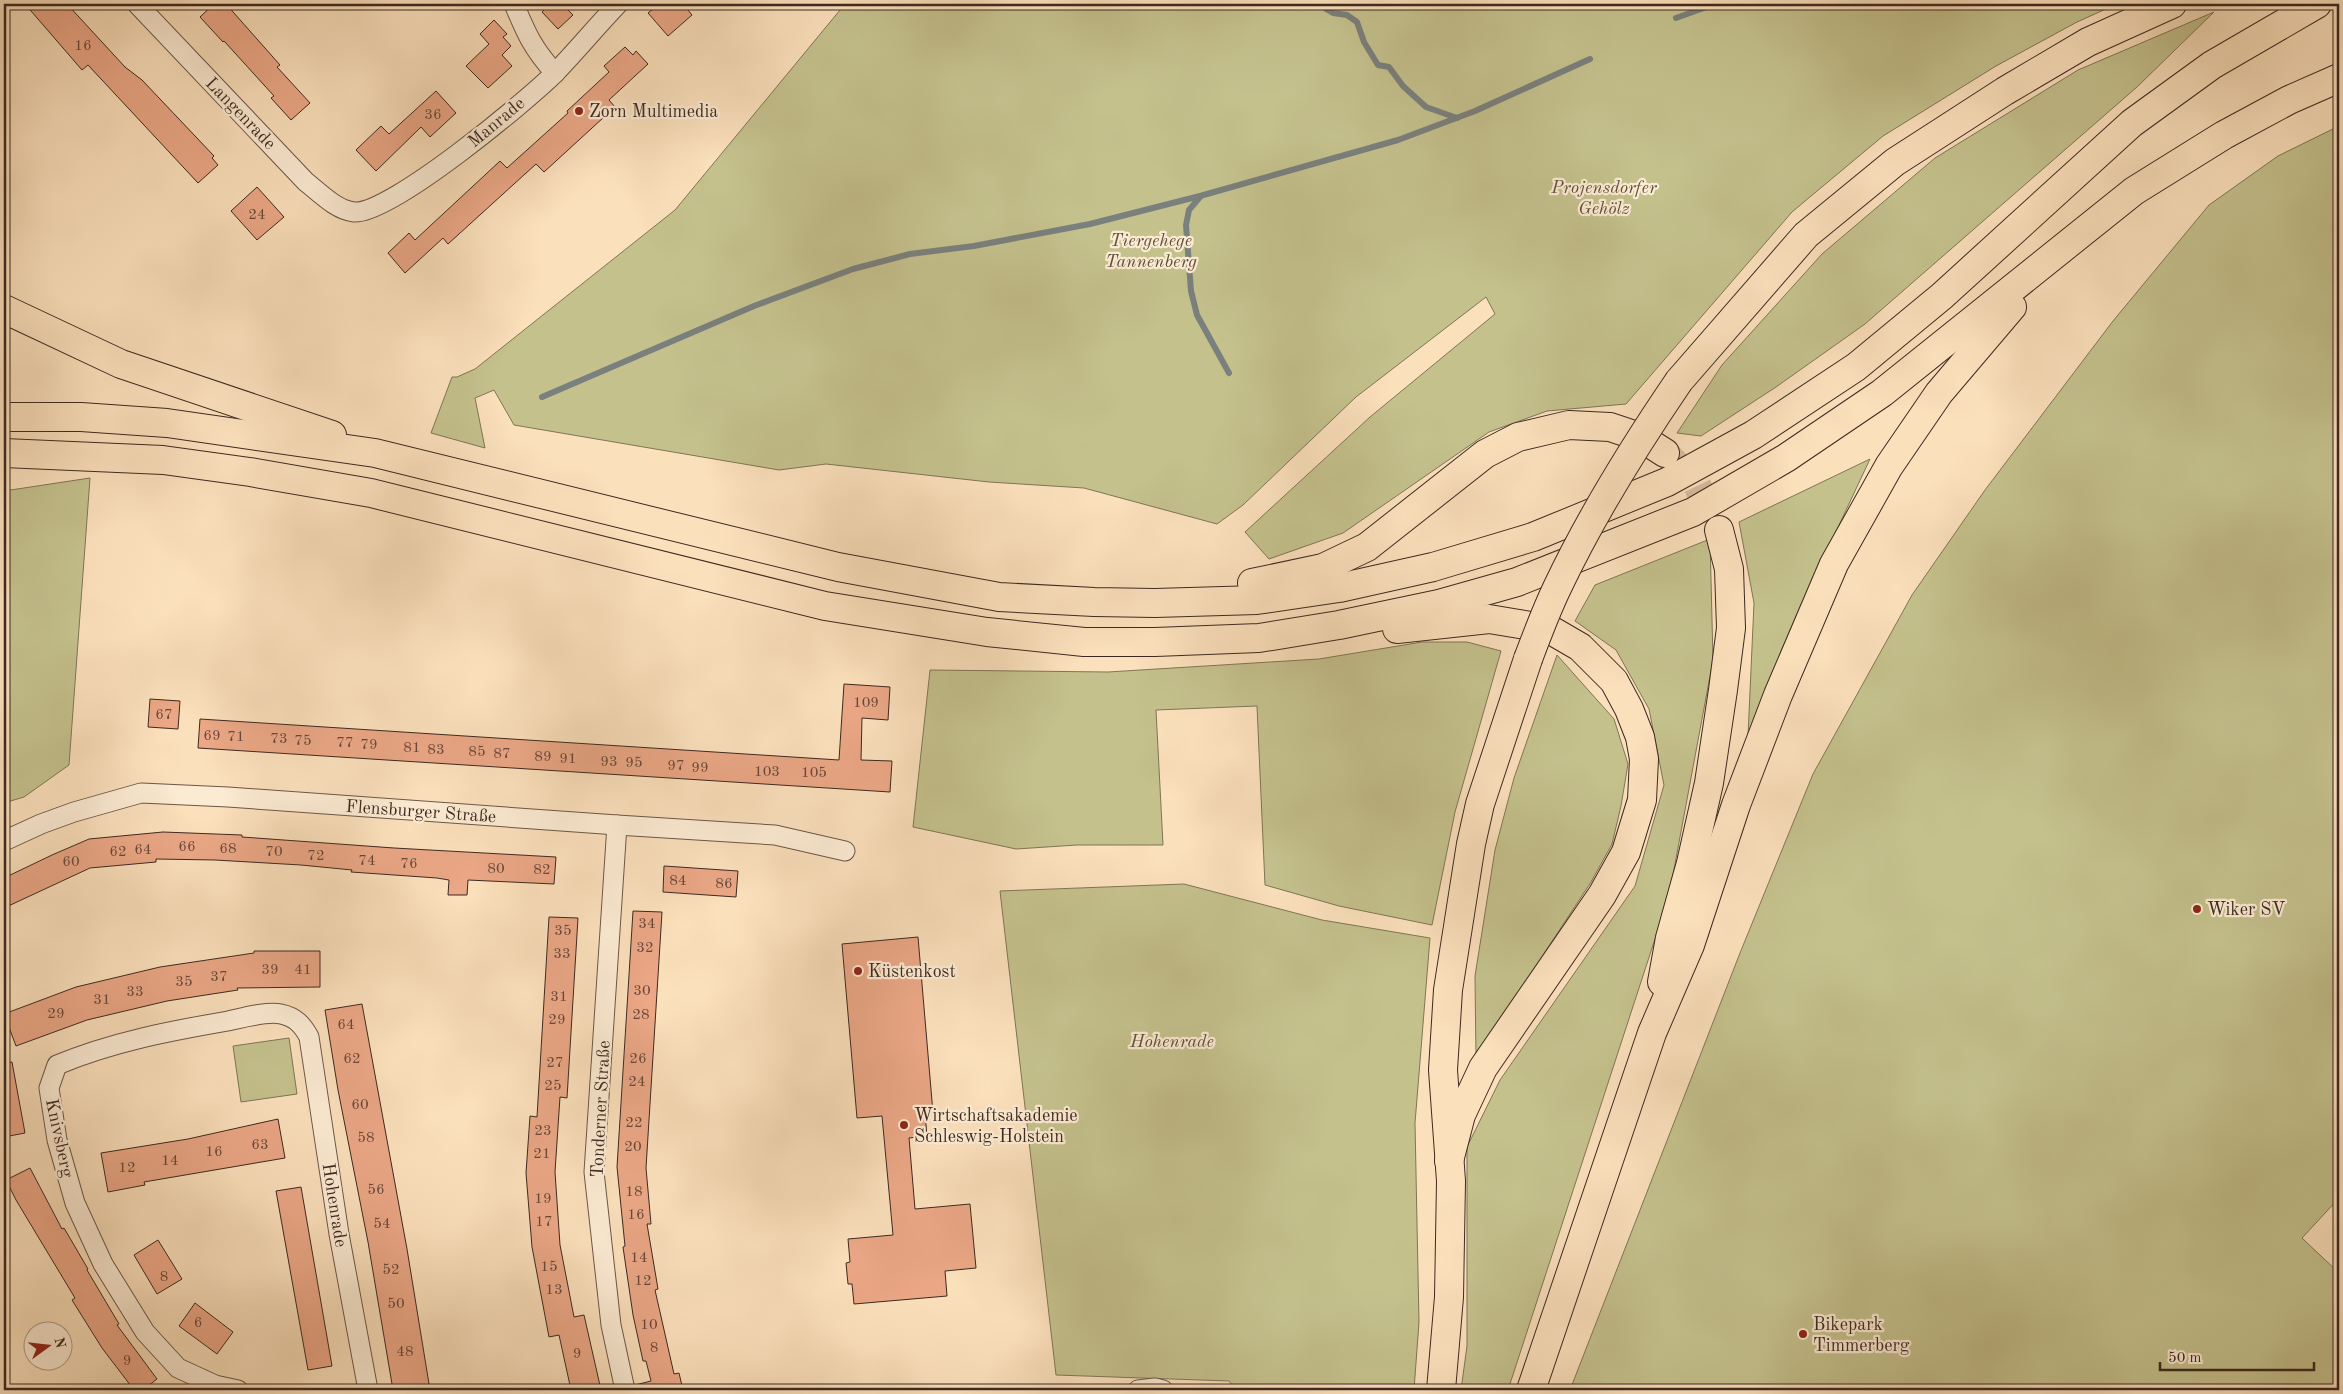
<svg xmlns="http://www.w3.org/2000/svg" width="2343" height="1394" font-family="'Old Standard TT',serif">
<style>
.green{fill:#c4c18d;stroke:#807556}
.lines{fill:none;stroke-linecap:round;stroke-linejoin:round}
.stream{stroke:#7a807d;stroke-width:6}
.building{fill:#eba786;stroke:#3d2920}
.highway-tunnel{stroke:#d5bb9d;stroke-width:28;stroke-dasharray:28 14;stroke-linecap:butt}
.street-casing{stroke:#6c5747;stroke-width:21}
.highway-casing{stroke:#3d2920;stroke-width:30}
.street{stroke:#fcebd3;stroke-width:19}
.highway{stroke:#fbe0bc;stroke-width:28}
.highway-bridge-casing{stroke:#3d2920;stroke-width:30;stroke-linecap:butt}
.highway-bridge{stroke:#fbe0bc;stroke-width:28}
.poi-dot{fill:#8f2418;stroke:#fcebd3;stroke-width:2}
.labels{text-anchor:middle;stroke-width:4.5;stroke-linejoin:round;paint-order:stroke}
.number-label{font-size:15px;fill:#68483a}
.poi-label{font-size:18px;fill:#3d2920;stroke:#fcebd3;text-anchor:start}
.street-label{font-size:18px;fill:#3d2920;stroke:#fcebd3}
.park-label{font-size:18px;font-style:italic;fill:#5f4f3b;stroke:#fcebd3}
</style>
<rect width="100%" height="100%" fill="#fbe0bc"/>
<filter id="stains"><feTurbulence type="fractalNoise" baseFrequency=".004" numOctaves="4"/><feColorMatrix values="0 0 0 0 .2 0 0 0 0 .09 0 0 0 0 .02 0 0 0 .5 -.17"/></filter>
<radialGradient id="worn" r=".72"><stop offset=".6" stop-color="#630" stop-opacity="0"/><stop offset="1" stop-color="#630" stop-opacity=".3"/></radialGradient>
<g class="green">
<polygon points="845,4 2117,4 2077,22 1996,66 1883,136 1792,212 1626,404 1547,411 1489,432 1343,533 1269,559 1245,532 1370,417 1495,314 1486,297 1356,397 1243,505 1217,524 1084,488 989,482 826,464 779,470 514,425 494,390 475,398 485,448 431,433 452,377 457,377 475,369 675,210"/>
<polygon points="2214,12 2137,87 1865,324 1776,387 1701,436 1677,433 1722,365 1822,254 1935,158 2078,70"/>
<polygon points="2339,126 2339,1198 2302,1238 2339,1273 2339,1390 1570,1390 1740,953 1813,774 1912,595 1985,490 2113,321 2209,205 2278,156"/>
<polygon points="1870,459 1825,555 1748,736 1754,603 1739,522"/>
<polygon points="90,478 69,765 24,797 4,803 4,491"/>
<polygon points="1710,539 1713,660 1669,896 1508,1390 1461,1390 1467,1346 1467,1147 1500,1080 1635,886 1664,785 1649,709 1616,650 1575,621 1595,585"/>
<polygon points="1422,642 1467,642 1501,651 1455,812 1432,925 1339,906 1265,885 1257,706 1156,710 1163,845 1077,845 1016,849 913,827 930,670 1108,672 1319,659"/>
<polygon points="1557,655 1614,719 1628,764 1621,806 1612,844 1591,882 1476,1057 1475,976 1495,850 1514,778"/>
<polygon points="1184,884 1322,920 1430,938 1415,1123 1419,1322 1414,1390 1236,1390 1229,1381 1056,1375 1000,891"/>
<polygon points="289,1038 297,1094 241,1102 233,1046"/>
</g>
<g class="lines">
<g class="stream">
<polyline points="1324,4 1326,9 1333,13 1347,15 1357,22 1364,42 1378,65 1389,67 1403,86 1426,107 1457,118"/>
<polyline points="1676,18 1715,4"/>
<polyline points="1200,197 1189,210 1186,225 1191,291 1197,315 1229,373"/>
<polyline points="542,397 754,306 853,269 910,254 974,246 1090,224 1200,196 1398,140 1475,111 1590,59"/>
</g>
</g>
<g class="building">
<polygon points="25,4 67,4 125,67 142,80 214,156 212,158 218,165 198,183 88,65 82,70"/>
<polygon points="214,4 226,4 280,65 277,67 310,103 291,120 271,98 274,96 224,41 223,42 200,17"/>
<polygon points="550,4 562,4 573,15 558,29 542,12"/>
<polygon points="659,4 683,4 692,15 668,36 648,13"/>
<polygon points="494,20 507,34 503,37 511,46 502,55 512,66 488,88 466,66 489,44 480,34"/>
<polygon points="625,47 633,55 636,51 648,64 609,100 615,107 544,172 536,164 448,244 443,238 405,273 388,253 409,233 415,240 500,161 507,168 568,113 567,111 609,72 604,66"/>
<polygon points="436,91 456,113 430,137 421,127 376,171 356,150 381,126 389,134"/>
<polygon points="257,187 284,217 257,240 231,211"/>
<polygon points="844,684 890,687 888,720 862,718 861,760 892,761 890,792 198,748 200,719 839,760"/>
<polygon points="150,699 180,701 178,729 148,727"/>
<polygon points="163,832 242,835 242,837 394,848 556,857 554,884 468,880 467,895 448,895 449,880 437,878 351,872 352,870 301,865 215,860 156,859 156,862 90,868 4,908 4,878 52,855 89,839"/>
<polygon points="664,866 738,871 736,897 663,892"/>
<polygon points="633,911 662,912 646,1168 651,1224 647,1224 658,1289 655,1290 674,1374 679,1373 683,1390 636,1390 635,1385 651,1381 646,1361 643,1361 633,1315 623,1247 625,1246 617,1167"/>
<polygon points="549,917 578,918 567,1098 560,1097 555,1172 560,1245 574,1317 584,1315 601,1390 571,1390 559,1335 549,1337 532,1247 526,1173 530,1116 537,1117"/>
<polygon points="918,937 933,1113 925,1113 927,1136 909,1138 915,1209 970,1204 976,1268 945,1271 947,1296 854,1304 852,1284 848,1284 846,1263 850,1262 848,1239 893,1235 882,1116 857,1118 842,944"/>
<polygon points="254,951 320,951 320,987 237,988 238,990 167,1001 87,1020 16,1046 4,1014 76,987 160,967 254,953"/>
<polygon points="362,1004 407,1249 430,1390 393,1390 368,1242 338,1090 325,1010"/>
<polygon points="12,1062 25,1133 4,1137 4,1063"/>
<polygon points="278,1119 285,1158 144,1182 145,1185 108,1192 101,1153 188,1139"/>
<polygon points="30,1168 62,1229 64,1228 88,1269 87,1270 119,1324 117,1325 157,1379 143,1390 134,1390 102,1348 72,1300 75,1298 16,1200 6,1180"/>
<polygon points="301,1187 332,1366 308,1370 276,1191"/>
<polygon points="158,1240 182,1279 157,1294 134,1255"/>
<polygon points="195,1303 233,1332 217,1354 179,1326"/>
</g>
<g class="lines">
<polyline class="highway-tunnel" points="1668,456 1696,483 1717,526"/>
<defs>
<g id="street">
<path d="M137,4L306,182C320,193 336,210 354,212C390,215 528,100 556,72C577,50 597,26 618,4"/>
<path d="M514,4C526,33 533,49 555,73"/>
<polyline points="617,825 594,1172 611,1325 625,1390"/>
<polyline points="4,841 41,824 74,812 141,793 228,797 617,825 775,835 845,851"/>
<path d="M238,1390L215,1385L178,1368L145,1332L103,1264L75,1203L57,1140L49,1088L57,1065C112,1042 170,1031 228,1021C242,1018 267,1011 281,1014C295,1017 302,1024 309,1037L339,1234L368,1390"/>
<polyline points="1138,1390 1155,1388 1163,1390"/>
</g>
<g id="highway">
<polyline points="4,309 121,364 332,435"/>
<polyline points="1679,381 1806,235 1895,162 2005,91 2088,42 2172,4"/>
<polyline points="4,417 81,417 167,423 375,453 838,567 999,597 1094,602 1155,603 1257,600 1339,588 1433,567 1533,537 1667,482 1753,435 1856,367 1942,296 2132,123 2212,65 2317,4"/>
<polyline points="4,453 163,460 250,472 371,493 825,606 987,632 1084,642 1155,642 1259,638 1339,625 1439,604 1517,582 1693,512 1786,458 1882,393 2134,191 2224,135 2289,100 2339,78"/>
<polyline points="1252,583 1323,568 1367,547 1485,454 1518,437 1569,425 1610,427 1640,437 1665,453"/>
<polyline points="1397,629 1489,619 1549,629 1580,647 1614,681 1629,709 1640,737 1644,759 1642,800 1626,852 1602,895 1483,1068 1461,1115 1449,1161"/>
<polyline points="1662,982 1670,938 1691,863 1709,783 1723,690 1731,628 1729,569 1719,530"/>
<polyline points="1441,1390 1449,1297 1451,1181 1443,1070 1448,990 1471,844 1480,804 1528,659"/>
<polyline points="1531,1390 1652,1033 1690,945 1736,805 1778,695 1834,564 1889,466 1939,393 2012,307"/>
</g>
</defs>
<use href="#street" class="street-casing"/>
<use href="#highway" class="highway-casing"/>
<use href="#street" class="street"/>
<use href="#highway" class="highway"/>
<defs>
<path id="highway-bridge" d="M1528,659C1537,635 1546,611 1557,588C1591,516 1634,447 1679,381"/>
</defs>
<use href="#highway-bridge" class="highway-bridge-casing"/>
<use href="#highway-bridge" class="highway-bridge"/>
</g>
<g class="poi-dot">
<circle cx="579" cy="111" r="5"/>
<circle cx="2197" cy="909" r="5"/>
<circle cx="858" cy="971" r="5"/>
<circle cx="904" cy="1125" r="5"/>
<circle cx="1803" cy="1334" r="5"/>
</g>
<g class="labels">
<g class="number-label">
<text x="83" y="50">16</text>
<text x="433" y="119">36</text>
<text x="257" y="219">24</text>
<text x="866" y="707">109</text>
<text x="164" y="719">67</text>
<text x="212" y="740">69</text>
<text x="236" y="741">71</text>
<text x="279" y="743">73</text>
<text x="303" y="745">75</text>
<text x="345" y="747">77</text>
<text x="369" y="749">79</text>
<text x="412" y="752">81</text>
<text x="436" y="754">83</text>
<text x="477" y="756">85</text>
<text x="502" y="758">87</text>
<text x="543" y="761">89</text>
<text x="568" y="763">91</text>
<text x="609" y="766">93</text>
<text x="634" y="767">95</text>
<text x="676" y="770">97</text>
<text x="700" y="772">99</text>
<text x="767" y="776">103</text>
<text x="814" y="777">105</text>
<text x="187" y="851">66</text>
<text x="228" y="853">68</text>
<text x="143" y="854">64</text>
<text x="118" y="856">62</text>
<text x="274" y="856">70</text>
<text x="316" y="860">72</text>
<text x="367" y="865">74</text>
<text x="71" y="866">60</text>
<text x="409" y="868">76</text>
<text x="496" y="873">80</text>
<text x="542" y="874">82</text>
<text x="678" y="885">84</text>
<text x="724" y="888">86</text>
<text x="647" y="928">34</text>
<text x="563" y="935">35</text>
<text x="645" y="952">32</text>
<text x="562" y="958">33</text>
<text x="270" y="974">39</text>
<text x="303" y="974">41</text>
<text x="219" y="981">37</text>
<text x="184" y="986">35</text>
<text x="642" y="995">30</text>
<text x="135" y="996">33</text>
<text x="559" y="1001">31</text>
<text x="102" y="1004">31</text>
<text x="56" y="1018">29</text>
<text x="641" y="1019">28</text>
<text x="557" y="1024">29</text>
<text x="346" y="1029">64</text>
<text x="352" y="1063">62</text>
<text x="638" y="1063">26</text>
<text x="555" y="1067">27</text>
<text x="637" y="1086">24</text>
<text x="553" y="1090">25</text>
<text x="360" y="1109">60</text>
<text x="634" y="1127">22</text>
<text x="543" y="1135">23</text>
<text x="366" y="1142">58</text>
<text x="260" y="1149">63</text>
<text x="633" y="1151">20</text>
<text x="214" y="1156">16</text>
<text x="542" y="1158">21</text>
<text x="170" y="1165">14</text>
<text x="127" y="1172">12</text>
<text x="376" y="1194">56</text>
<text x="634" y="1196">18</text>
<text x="543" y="1203">19</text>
<text x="636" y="1219">16</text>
<text x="544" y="1226">17</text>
<text x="382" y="1228">54</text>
<text x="639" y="1262">14</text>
<text x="549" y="1271">15</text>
<text x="391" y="1274">52</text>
<text x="164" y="1281">8</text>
<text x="643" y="1285">12</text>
<text x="554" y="1294">13</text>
<text x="396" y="1308">50</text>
<text x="198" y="1327">6</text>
<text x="649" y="1329">10</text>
<text x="654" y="1352">8</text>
<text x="405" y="1356">48</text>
<text x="577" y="1358">9</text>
<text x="127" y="1365">9</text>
</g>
<g class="poi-label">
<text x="589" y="117">Zorn Multimedia</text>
<text x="2207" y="915">Wiker SV</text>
<text x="868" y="977">Küstenkost</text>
<text x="914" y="1121">Wirtschaftsakademie<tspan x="914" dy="21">Schleswig-Holstein</tspan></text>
<text x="1813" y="1330">Bikepark<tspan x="1813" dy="21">Timmerberg</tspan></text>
</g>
<g class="street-label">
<text transform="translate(241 113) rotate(46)" y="6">Langenrade</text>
<text transform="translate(496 122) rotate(-40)" y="6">Manrade</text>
<text transform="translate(421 811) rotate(4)" y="6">Flensburger Straße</text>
<text transform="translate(600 1109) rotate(-87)" y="6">Tonderner Straße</text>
<text transform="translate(60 1138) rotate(78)" y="6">Knivsberg</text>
<text transform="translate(335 1205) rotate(81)" y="6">Hohenrade</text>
</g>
<g class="park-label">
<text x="1604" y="193">Projensdorfer<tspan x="1604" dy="21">Gehölz</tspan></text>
<text x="1151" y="246">Tiergehege<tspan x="1151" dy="21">Tannenberg</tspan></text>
<text x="1172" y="1047">Hohenrade</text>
</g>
</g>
<rect width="2343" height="1394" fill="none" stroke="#fbe0bc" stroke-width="20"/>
<rect x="5" y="5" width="2333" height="1384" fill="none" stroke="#3d2920" stroke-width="2.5"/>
<rect x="10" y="10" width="2323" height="1374" fill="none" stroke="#3d2920"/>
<g transform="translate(48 1346) rotate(75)"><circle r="24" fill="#fcebd3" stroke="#b09d8b"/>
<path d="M0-4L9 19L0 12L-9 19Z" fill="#8f2418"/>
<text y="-8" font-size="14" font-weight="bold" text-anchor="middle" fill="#3d2920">N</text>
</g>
<path d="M2160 1362v8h154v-8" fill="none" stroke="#3d2920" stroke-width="2.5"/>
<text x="2168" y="1362" font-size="15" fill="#3d2920" stroke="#fcebd3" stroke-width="4" paint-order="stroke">50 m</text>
<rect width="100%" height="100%" filter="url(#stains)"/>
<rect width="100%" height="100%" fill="url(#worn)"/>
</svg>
